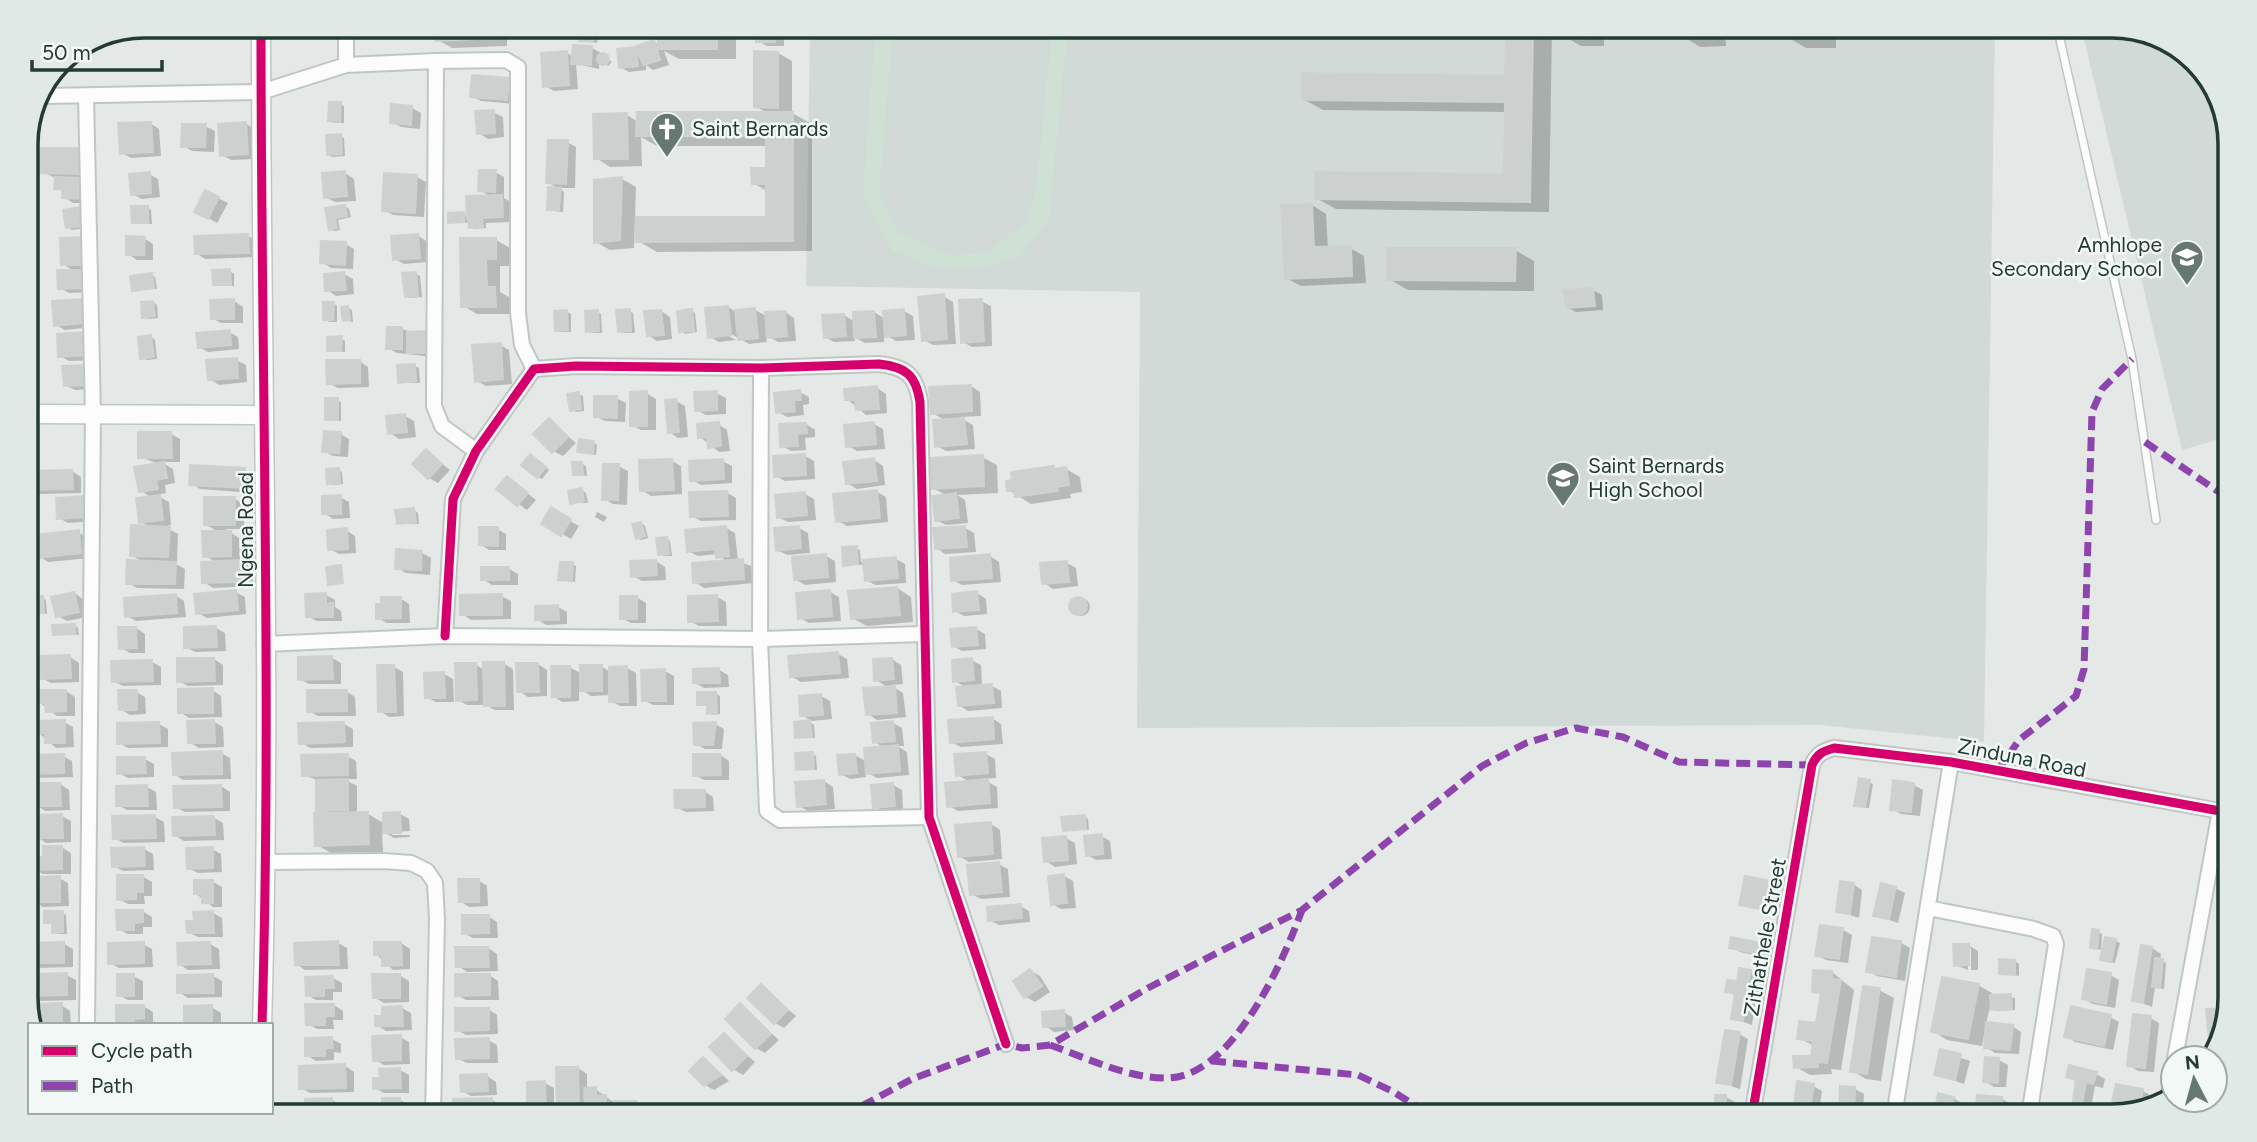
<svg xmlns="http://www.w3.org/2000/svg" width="2257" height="1142" font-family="Figtree,sans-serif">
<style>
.built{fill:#d2dad7}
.green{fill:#cfe1d4}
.shadow{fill:#0003}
.building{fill:#ccd0ce;stroke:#cdd2d0;stroke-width:2}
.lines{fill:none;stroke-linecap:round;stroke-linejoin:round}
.service-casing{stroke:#c1c6c4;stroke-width:10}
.minor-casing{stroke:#c1c6c4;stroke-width:18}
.tertiary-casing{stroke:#c1c6c4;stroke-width:21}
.service{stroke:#fbfcfb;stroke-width:7}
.minor{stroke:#fbfcfb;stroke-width:14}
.tertiary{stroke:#fbfcfb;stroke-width:18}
.quiet{stroke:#8e44ad;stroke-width:7;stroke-dasharray:14 7;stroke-linecap:butt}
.cycleway-casing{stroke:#f2f8f5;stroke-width:13}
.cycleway{stroke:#d6006c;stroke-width:9}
.labels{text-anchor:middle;stroke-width:5;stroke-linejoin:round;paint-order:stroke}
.poi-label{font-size:21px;fill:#233b34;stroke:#f2f8f5;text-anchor:start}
.street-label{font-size:21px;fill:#233b34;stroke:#f2f8f5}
.rim{fill:none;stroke:#233b34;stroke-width:3.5}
</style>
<rect width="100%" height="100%" fill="#e4e9e7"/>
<g class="built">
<polygon points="2081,26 2112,26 2165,39 2211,79 2231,138 2231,436 2182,450"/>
<polygon points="1995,27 1984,742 1820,725 1137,728 1140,292 806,286 810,32"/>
</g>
<polygon class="green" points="1052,31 1067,31 1049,218 1019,257 983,267 937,268 893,251 863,197 875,32 892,32 879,193 899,233 952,256 989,252 1026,221 1036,192"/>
<g class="shadow">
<polygon points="1830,27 1836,31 1836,48 1806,48 1787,37 1787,28"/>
<polygon points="1604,28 1604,46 1581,46 1567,38 1567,29"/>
<polygon points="1681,28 1725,28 1726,46 1700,47 1681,35"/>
<polygon points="1745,28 1775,28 1773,37 1761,37"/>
<polygon points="1471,29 1470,33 1366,30"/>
<polygon points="1508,29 1552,29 1549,212 1336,209 1316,198 1505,176 1507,112 1323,110 1303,99 1507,78"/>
<polygon points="736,32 736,59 679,59 664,51 669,65 653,70 646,65 646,70 629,72 620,67 636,49 640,51 653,42 660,45 659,33"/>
<polygon points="758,32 784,32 784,46 767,46 758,41"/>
<polygon points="507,33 507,46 452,48 438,40 438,34"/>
<polygon points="582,33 598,33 597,43 581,40"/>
<polygon points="592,48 601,53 600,58 603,55 612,62 608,66 600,60 599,69 576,64 578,89 554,91 545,86 567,53 574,57"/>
<polygon points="778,53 792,61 792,113 812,124 812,251 657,252 638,241 767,219 767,191 753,183 768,170 768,146 657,146 641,137 642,166 610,167 596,158 627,115 638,122 767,113 755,106"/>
<polygon points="508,80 517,85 516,104 481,101 472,96"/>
<polygon points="340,104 344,106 344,123 334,123 330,120"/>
<polygon points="412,108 421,113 420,129 401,127 392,122"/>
<polygon points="493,112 503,117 504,137 488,139 479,133"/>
<polygon points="150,123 159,129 161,156 131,158 122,153"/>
<polygon points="246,124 255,129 256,159 231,160 222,155"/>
<polygon points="205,126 215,131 214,152 192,151 183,146"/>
<polygon points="340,136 344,138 345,156 332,157 328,154"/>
<polygon points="567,142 576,147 575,188 557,188 548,182"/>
<polygon points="79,149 88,155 88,178 79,178 92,185 91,203 73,203 64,197 64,192 56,188 56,178 42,172"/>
<polygon points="495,172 504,177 504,198 511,202 512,222 486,223 486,228 474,229 470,223 450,222 463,214 468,217 491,197 480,190"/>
<polygon points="345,173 354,179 356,201 335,202 325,197"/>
<polygon points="149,174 158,179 160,197 142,199 132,194"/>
<polygon points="417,177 426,182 424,217 393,215 384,210"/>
<polygon points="622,179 636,187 634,248 610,250 596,242"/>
<polygon points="560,189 564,192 563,212 553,211 549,209"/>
<polygon points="206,192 228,203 217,223 196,211"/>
<polygon points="1312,205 1326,214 1328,249 1350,248 1364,256 1366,283 1301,286 1286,278"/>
<polygon points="345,206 349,209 351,217 338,220 340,230 334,231 330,229 327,210"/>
<polygon points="147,207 151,210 152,224 133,222"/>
<polygon points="80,209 84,212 86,228 72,230 68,227"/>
<polygon points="417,235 426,241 428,262 404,264 395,259"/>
<polygon points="248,236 257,241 257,257 205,259 196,253"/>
<polygon points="144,238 153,244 153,260 137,260 128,254"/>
<polygon points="62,239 93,269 78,269 91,277 92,292 69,293 60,288 75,272 63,264"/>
<polygon points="461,240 496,240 510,248 510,266 500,266 500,292 509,297 509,314 477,314 463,306"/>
<polygon points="345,244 354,249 353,269 331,268 322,262"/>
<polygon points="1515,250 1534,261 1534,291 1408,290 1389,279"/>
<polygon points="230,271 234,274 234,286 214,284"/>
<polygon points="344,274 353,279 354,294 336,296 327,290"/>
<polygon points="416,274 420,276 422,297 410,298 406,296"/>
<polygon points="151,275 155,277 157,289 134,290"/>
<polygon points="1593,290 1602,295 1603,310 1576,312 1567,307"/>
<polygon points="943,296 953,302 956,344 933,345 924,340"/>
<polygon points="81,300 90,306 93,327 65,330 56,325"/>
<polygon points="234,301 243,307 243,323 221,323 212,318"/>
<polygon points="981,301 991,306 992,346 972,347 963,342"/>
<polygon points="153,302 157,305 158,318 148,319 144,317"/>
<polygon points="333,303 337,306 337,322 329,322 325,319"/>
<polygon points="728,307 736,312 755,310 768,317 785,312 794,318 796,341 778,342 766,335 767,342 749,344 724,330 723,333 736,340 719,342 710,337"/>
<polygon points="348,308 352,310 353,322 345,320"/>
<polygon points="629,311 633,313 635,333 623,333 619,331"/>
<polygon points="661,311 670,317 672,339 657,341 648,335"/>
<polygon points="691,311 695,313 697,332 685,334 681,331"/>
<polygon points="904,311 913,316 915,340 896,341 884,334 884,342 865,343 854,337 855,341 834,342 825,337 844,315 855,322 874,312 885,319"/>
<polygon points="567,312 571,314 571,332 560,332 556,330"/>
<polygon points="598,312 601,314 602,333 592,333 588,331"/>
<polygon points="402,329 433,339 434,357 397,353 388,348"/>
<polygon points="229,332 238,337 239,349 208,352 199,347"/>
<polygon points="151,337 155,340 157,359 146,360 142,357"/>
<polygon points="341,338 345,341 345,352 329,350"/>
<polygon points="95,339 96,360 69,361 60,356"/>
<polygon points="500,345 509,350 512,384 486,386 477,381"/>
<polygon points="236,360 246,365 247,382 219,385 210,379"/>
<polygon points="359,361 368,367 369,387 338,388 329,383"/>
<polygon points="415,366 419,368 420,383 400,382"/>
<polygon points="64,367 96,389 75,390 65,385"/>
<polygon points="971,386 980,392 981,416 959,417 973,425 975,449 946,451 937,446 947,421 932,413"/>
<polygon points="877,388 886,394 887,413 866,415 847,399"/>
<polygon points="799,392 809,397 809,404 803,405 804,415 787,417 778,412"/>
<polygon points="646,393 656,399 656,430 641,430 632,425"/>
<polygon points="716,393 726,398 726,414 706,415 697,410"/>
<polygon points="578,394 583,396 584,411 576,412 572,410"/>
<polygon points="616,398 626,403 625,422 605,421 595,416"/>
<polygon points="337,400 341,402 341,421 330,421 326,419"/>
<polygon points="676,401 685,406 688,437 678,438 669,432"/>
<polygon points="405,416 414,421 416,437 399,439 390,433"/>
<polygon points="549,420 576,443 563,456 553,451"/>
<polygon points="718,424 727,430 730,451 719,452 700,437"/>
<polygon points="806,424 815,430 815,437 805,438 806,450 791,451 782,446"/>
<polygon points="874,424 883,429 885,449 857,451 848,446"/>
<polygon points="171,434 180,439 180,462 161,462 173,469 175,483 165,485 166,493 156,495 169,502 171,525 159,528 169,529 178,534 177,562 172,562 185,569 184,589 137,588 128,583 145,563 131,555 151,528 141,522 152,498 141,491 159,464 140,457"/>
<polygon points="340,434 349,439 348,457 333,456 324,451"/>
<polygon points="593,442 597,445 596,455 579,451"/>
<polygon points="426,451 450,470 438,483 429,478"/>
<polygon points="805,456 814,461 815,479 785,481 776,476"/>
<polygon points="982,457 997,465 998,493 957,495 965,500 968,523 946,525 936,520 947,496 933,488"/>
<polygon points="535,458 549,470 542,479 538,477"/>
<polygon points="874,460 883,466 885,485 857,489 847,483"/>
<polygon points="672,461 681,466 682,494 651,496 642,490"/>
<polygon points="722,461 732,466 732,483 701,485 692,480"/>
<polygon points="582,464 586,466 587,476 575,474"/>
<polygon points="618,466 628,471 627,505 613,504 604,499"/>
<polygon points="192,467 245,470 254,475 253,493 200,489 191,484"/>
<polygon points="1066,469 1080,477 1082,492 1070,494 1071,498 1031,504 1009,490"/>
<polygon points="338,470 342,472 343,484 333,485 329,483"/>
<polygon points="72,471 81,477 81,493 41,494 32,489"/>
<polygon points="516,484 536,500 527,510 498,489"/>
<polygon points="582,490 586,493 588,503 572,502"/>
<polygon points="726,492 736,498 736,520 701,521 692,516"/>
<polygon points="877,492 886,497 888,522 847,526 838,521"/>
<polygon points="805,494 814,499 816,520 788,522 778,517"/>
<polygon points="85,497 94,503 95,521 68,523 59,518"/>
<polygon points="340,497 349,502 350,518 333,519 324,513"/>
<polygon points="235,499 244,504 244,529 225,529 239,538 240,562 252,567 253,586 213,588 204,582 218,563 205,556 220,533 205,524"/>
<polygon points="414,510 418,513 419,524 398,523"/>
<polygon points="551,510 579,526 571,539 543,523"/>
<polygon points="597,512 607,517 604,522 595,517"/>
<polygon points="641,523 645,526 648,538 641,540 637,538"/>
<polygon points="726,528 735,533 738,561 751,566 753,583 704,588 695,582 727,562 718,554 698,556 688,551"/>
<polygon points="799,528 808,533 810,553 787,555 777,550"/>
<polygon points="965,528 974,533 976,552 945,554 936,548"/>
<polygon points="497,529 506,534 506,550 489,550 480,544"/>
<polygon points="346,530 355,536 356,553 339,554 330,549"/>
<polygon points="78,532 87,537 90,558 48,562 39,556"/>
<polygon points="666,539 670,541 672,556 664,556 660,554"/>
<polygon points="856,548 860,550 861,562 896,559 905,564 906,583 875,585 866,580 865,565 845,565"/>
<polygon points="422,553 431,558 430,575 406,573 397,568"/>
<polygon points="826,556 835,561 836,582 805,585 795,579"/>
<polygon points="990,556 999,562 1001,582 962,585 953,580"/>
<polygon points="656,561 665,567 666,580 642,581 633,576"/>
<polygon points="1067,563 1076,568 1078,586 1053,589 1044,583"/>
<polygon points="572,564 576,566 575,582 560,579"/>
<polygon points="509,569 518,574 518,585 492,585 483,579"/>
<polygon points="897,588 911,597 913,622 867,626 852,618"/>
<polygon points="235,592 245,597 246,614 207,618 198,613"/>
<polygon points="830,592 839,597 841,621 809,623 800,618"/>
<polygon points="74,593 83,599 87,617 67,621 58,616"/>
<polygon points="977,593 986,599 987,614 964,616 955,611"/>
<polygon points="175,595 184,601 186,617 136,621 127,616"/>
<polygon points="326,595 335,600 335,607 341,611 342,621 317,621 307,616"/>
<polygon points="501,596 511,601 511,619 471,620 462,614"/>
<polygon points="636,597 646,603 646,623 631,623 622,618"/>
<polygon points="717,597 726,602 727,626 699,626 690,621"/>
<polygon points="42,598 46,600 47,614 28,613"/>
<polygon points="400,598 409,604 410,623 387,623 378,618 383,606"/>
<circle cx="1081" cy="607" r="9"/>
<polygon points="558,607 567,612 567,624 546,625 537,619"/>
<polygon points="74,625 78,628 79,635 55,634"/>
<polygon points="136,628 145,634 145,653 130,653 121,648"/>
<polygon points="216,628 225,633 226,651 195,652 186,647"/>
<polygon points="976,629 985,634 986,649 962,651 953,646"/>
<polygon points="838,654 847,659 849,678 801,682 791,676"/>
<polygon points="70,657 79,663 79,682 51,683 42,678"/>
<polygon points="332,658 341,663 341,684 309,684 300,679"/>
<polygon points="214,659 223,665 223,685 188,686 179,681"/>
<polygon points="892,659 901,665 903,684 890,685 903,693 906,717 877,720 868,714 889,688 876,680"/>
<polygon points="971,660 981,665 982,686 992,686 1001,691 1002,708 968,711 959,705 967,688 955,681"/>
<polygon points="152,662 161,667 161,685 123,686 113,681"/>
<polygon points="504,664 513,669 514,710 495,710 485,705 467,705 458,700 476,665 485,670"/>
<polygon points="538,664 547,670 547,696 528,697 519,691"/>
<polygon points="601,666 610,672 627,668 636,673 637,706 620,706 611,701 611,695 591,696 579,688 579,701 562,702 553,696 569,667 582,674"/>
<polygon points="394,667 403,672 404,716 389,717 380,711"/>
<polygon points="719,670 728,675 729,687 704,688 694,682"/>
<polygon points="665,671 674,676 674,705 653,705 644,700"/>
<polygon points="444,674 453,679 454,702 436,702 426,697"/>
<polygon points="212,690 221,696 222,717 189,718 180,712"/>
<polygon points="66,691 75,697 75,716 57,716 39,702"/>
<polygon points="346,691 355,697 356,716 318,716 309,711"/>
<polygon points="136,692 145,697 146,714 130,715 120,709"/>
<polygon points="716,694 720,696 720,714 713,715 709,713 709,706 699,704"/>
<polygon points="821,696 830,701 832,719 811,721 802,715"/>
<polygon points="992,718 1001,724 1003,744 961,747 951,742"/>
<polygon points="64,722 73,727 74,747 56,748 38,732"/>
<polygon points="214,722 223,727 224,747 199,748 189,742"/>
<polygon points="810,722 814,725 815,738 797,737"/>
<polygon points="893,723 902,728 904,746 897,746 907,752 909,775 877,778 865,771 866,777 850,779 841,774 855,755 867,762 884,748 875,742"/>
<polygon points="159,724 168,729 168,747 128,748 119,743"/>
<polygon points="344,724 353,729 353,747 310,748 301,742"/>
<polygon points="715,724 724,729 722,749 705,749 696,744"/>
<polygon points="221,753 230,758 231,779 183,780 174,774"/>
<polygon points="812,753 816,756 817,770 798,769"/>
<polygon points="986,754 995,759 996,778 983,779 997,787 998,808 958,811 949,806 971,783 958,775"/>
<polygon points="720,755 729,761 729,780 704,780 695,775"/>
<polygon points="63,756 72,761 73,777 38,778 29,773"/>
<polygon points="347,756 356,761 357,779 344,779 357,786 357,814 368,814 385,824 400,814 409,819 410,831 392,832 392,835 410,835 410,837 394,838 382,831 383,852 331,853 317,845 326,815 318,810 317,780 304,775"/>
<polygon points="145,759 154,764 154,777 128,778 119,773"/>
<polygon points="824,781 833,787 835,809 808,811 799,806"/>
<polygon points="1869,782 1873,784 1869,808 1860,807 1856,805"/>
<polygon points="1895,782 1914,785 1923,790 1920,816 1901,814 1892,809"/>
<polygon points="60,784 69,790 70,810 45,811 36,805"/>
<polygon points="893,785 902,790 903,810 884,812 875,806"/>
<polygon points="221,786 230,792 230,811 185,812 175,807"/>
<polygon points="147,787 156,792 157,810 127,810 118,805"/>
<polygon points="704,791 713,797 714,811 686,812 676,807"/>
<polygon points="62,816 71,821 71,842 46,843 37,837"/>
<polygon points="1084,816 1088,819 1089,830 1064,830"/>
<polygon points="155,817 164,822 165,842 124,843 114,838"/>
<polygon points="214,818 223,823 224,840 184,841 174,835"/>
<polygon points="991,824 1000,830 1002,859 969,862 959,856"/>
<polygon points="1101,836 1110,841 1112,859 1096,860 1087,855"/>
<polygon points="1066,838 1075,843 1077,864 1055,867 1046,861"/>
<polygon points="61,847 71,853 71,874 43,874 34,869"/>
<polygon points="144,849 153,854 154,870 123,871 114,866"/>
<polygon points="212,849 221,854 222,872 198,873 188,868"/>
<polygon points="998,864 1008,869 1010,897 981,899 971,894"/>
<polygon points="142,876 152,882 152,896 144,896 145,904 128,904 119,899"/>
<polygon points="1064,876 1073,881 1076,908 1061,909 1052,904"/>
<polygon points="59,878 68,883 69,906 43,907 34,901 43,888"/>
<polygon points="478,880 487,886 488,906 469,907 460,901"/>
<polygon points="213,882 222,887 222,907 213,907 195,893"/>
<polygon points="1770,883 1779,888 1774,914 1741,904"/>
<polygon points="1853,884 1862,890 1859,918 1838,911"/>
<polygon points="1895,888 1905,893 1898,923 1875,915"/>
<polygon points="1020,906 1029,911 1030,922 999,925 989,920"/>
<polygon points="142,911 152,917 152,927 143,927 143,934 128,934 118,929"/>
<polygon points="62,913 66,915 67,934 58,934 54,932 54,924 46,922"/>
<polygon points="213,913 222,918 223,937 198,937 188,932 196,922"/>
<polygon points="488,916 497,922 498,938 473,938 464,933"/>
<polygon points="1843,930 1852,935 1848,963 1826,960 1817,955"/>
<polygon points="2098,932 2102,934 2101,950 2092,947"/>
<polygon points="2116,941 2120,943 2115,963 2102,959"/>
<polygon points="338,943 347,948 348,969 305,970 296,964"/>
<polygon points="401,943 410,949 410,969 393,970 376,954"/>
<polygon points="1901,943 1910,948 1905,981 1877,976 1868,971"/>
<polygon points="64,944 73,949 73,967 35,968 27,963 27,945"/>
<polygon points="143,944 152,949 153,967 119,968 110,963"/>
<polygon points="210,944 219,949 220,969 188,970 179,964"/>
<polygon points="1760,944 1770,950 1768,958 1740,952 1731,947"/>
<polygon points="1968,945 1978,951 1978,970 1971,970 1971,948 1967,948 1968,970 1955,965"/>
<polygon points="488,948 497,954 498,971 467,972 458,966"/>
<polygon points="2152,948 2161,954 2160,960 2166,963 2164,989 2155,987 2152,1007 2134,1000"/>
<polygon points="2015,961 2019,964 2019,976 2000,973"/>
<polygon points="1031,971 1040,976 1050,992 1035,1002 1026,997"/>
<polygon points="1750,971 1760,977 1758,987 1764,991 1763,1000 1756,999 1752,1025 1733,1018 1736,996 1727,991"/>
<polygon points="1832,972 1854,990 1841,1070 1831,1069 1832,1074 1810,1075 1796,1067 1812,1057 1814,1046 1799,1038 1817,1025 1822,996 1814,991"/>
<polygon points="27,975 66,975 76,980 76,1000 37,1001 27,995"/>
<polygon points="399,975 409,981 409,1002 384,1003 374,997"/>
<polygon points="489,975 498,981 499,1000 466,1000 457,995"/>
<polygon points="2110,975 2119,980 2115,1008 2093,1004 2084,999"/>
<polygon points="133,976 143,981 143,1000 128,1000 119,995"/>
<polygon points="213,976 222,981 222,997 188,998 179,992"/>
<polygon points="333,978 342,983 342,992 333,992 333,1000 316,1000 307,995"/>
<polygon points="1978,985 1992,993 1992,996 2015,998 2015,1010 1997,1011 1990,1007 1986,1024 2012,1026 2021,1032 2019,1054 1995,1053 1986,1047 1987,1036 1984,1035 1982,1046 1947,1040 1933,1031"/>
<polygon points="761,986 796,1016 784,1028 775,1023"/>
<polygon points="1879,990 1894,998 1881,1081 1866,1079 1852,1071"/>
<polygon points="61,1005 70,1011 71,1025 37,1025"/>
<polygon points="334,1005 343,1011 343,1020 333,1020 334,1029 317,1029 308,1024"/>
<polygon points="143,1006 153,1012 153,1023 118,1025"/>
<polygon points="740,1006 779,1040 765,1053 756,1048"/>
<polygon points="211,1007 221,1013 221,1025 186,1025"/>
<polygon points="402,1008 411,1013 412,1030 386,1031 377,1025"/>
<polygon points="488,1009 497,1015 498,1034 466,1035 457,1030"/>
<polygon points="1063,1012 1072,1017 1074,1030 1054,1032 1045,1026"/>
<polygon points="2110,1017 2119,1022 2113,1050 2075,1042 2066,1036"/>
<polygon points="2150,1018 2159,1023 2154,1072 2138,1071 2129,1065"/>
<polygon points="1739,1034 1748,1039 1740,1089 1718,1082"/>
<polygon points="724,1035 755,1062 743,1075 733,1069"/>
<polygon points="400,1037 409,1042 410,1064 384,1065 375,1060"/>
<polygon points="332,1039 341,1044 341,1053 334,1052 334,1060 316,1061 307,1055"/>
<polygon points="488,1040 497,1045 498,1063 467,1063 457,1058"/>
<polygon points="1941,1051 1970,1061 1964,1084 1936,1074"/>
<polygon points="2206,1054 2214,1055 2206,1058"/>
<polygon points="703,1059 712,1065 729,1081 714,1090 705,1085"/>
<polygon points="1999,1060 2008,1065 2006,1087 1994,1087 1985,1081"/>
<polygon points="345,1066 354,1072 354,1092 310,1093 301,1088"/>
<polygon points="578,1068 587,1074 587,1089 595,1089 615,1103 635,1103 639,1105 639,1114 605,1110 605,1116 588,1111 588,1116 560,1116"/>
<polygon points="400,1070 409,1075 409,1093 384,1093 375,1088 381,1080"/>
<polygon points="2096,1074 2105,1079 2103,1088 2095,1086 2090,1113 2083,1111 2074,1106 2078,1082 2068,1076"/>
<polygon points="487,1076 496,1082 497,1095 471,1096 462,1091"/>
<polygon points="545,1083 554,1088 554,1116 529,1116"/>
<polygon points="1813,1086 1822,1091 1819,1113 1795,1105"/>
<polygon points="2117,1086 2143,1091 2152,1096 2150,1104 2123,1112 2125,1107 2114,1101"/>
<polygon points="1855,1089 1864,1094 1863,1116 1841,1116"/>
<polygon points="1726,1097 1735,1102 1735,1116 1716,1116"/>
<polygon points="1979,1097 2002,1099 2011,1104 2010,1116 1977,1116"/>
<polygon points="1954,1098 1963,1104 1960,1116 1922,1116 1923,1110 1936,1115"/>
<polygon points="332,1100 341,1105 341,1116 307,1116"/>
<polygon points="400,1100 409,1105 409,1113 414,1116 384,1116"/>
<polygon points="492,1100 501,1105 501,1116 455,1116"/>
<polygon points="130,1112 154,1112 154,1116 145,1116"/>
<rect x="186" y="1112" width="36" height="4"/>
</g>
<g class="building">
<rect x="1679" y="28" width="28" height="8"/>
<polygon points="1785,28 1818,28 1818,37 1785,38"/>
<polygon points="1506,29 1533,29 1530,202 1315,199 1315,172 1504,174 1505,102 1302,100 1302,73 1505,76"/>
<polygon points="1565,29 1590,29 1590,38 1565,39"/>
<polygon points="717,32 717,49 658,49 658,33"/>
<rect x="756" y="32" width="19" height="10"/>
<polygon points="493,33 494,38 436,41 436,34"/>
<polygon points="580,33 594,33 593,42 579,41"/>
<polygon points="654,40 660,60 643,65 636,46"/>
<polygon points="573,45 592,46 591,65 571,64"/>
<polygon points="636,47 638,66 619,68 617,49"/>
<polygon points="567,51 569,85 543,87 541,53"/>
<polygon points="754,51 778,52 778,108 754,107"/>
<circle cx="603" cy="59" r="6"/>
<polygon points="472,75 509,78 507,100 470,97"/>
<polygon points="329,102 341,102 340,122 328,121"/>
<polygon points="391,104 412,106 411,125 390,123"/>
<polygon points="494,110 495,133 477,134 475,111"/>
<polygon points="637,112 793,112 793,241 636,242 636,217 766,217 766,184 752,184 751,168 766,168 766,136 636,136"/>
<polygon points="627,113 628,159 594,159 593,114"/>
<polygon points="151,122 153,152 120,154 118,123"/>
<polygon points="246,122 248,154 220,156 218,124"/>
<polygon points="182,124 206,124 205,147 181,147"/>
<polygon points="341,134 342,154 327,155 326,135"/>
<polygon points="548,140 568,140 566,184 546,183"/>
<polygon points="40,148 80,148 80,174 40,173"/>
<polygon points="479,170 496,170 495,192 478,191"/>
<polygon points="345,171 347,196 324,198 322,173"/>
<polygon points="150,172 151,193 131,195 129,174"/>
<polygon points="384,173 417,175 415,213 382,211"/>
<polygon points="55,177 83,178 83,199 62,198 63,189 54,189"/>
<polygon points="622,177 620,240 594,243 594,180"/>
<polygon points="548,187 561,188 559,210 547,210"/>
<polygon points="205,190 219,197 208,219 194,212"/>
<polygon points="502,195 503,217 467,219 466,196"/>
<polygon points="1312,204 1314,247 1351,246 1352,276 1285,279 1281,205"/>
<polygon points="345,205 347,216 335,218 337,228 329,230 325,208"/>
<polygon points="131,206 148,206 148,223 132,223"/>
<polygon points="80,207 83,226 66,228 63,210"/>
<polygon points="464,212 464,222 448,223 448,213"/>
<polygon points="482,219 483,227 469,228 468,220"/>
<polygon points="248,234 249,253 195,254 194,236"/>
<polygon points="418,234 420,258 393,260 391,236"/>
<polygon points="126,236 145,237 144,255 126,255"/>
<polygon points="84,237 85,265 61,265 60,238"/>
<polygon points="460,238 496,238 496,259 486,259 487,287 495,287 496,307 461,307"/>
<polygon points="321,241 346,242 345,265 320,263"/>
<polygon points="1387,248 1516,248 1515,281 1387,280"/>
<polygon points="230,269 231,285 213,285 212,270"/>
<polygon points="57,270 83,270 83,288 58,289"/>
<polygon points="344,272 346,290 325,291 324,274"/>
<polygon points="416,272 418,296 405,297 402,273"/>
<polygon points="152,273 154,288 132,291 130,276"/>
<polygon points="1593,288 1595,306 1566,308 1564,290"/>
<polygon points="944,294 947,339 922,341 918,297"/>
<polygon points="82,299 84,323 54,326 52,301"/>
<polygon points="234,299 234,319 211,319 210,300"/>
<polygon points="982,299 984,341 961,343 959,300"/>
<polygon points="153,301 155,316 142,318 141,302"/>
<polygon points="323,302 334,302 333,320 323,320"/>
<polygon points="348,306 350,320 343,321 341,307"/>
<polygon points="728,306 731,335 708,338 705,308"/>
<polygon points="755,308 758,338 738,340 735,310"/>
<polygon points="630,309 631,331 618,332 616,310"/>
<polygon points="692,309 694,331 679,332 677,311"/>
<polygon points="904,309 906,335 885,337 883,311"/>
<polygon points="567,310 568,330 555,331 554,311"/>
<polygon points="598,310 599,331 586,332 585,311"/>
<polygon points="661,310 664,335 647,336 644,311"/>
<polygon points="785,311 787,336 767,338 765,312"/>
<polygon points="874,311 876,337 854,338 853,312"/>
<polygon points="844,314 846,336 824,338 822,315"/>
<polygon points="387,327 402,327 402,349 386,349"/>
<polygon points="230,330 231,345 198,348 196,333"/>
<polygon points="425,331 425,353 407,353 407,332"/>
<polygon points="86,332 87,355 58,357 57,334"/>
<polygon points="151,335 154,357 140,359 138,337"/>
<polygon points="342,336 341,351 327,351 327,337"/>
<polygon points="501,343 503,379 475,382 472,345"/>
<polygon points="237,358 238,378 208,380 206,360"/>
<polygon points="326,360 360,360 360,383 327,384"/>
<polygon points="415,364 416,381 398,383 397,365"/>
<polygon points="86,365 87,385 64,386 62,366"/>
<polygon points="971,385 972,411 931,414 929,387"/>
<polygon points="877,386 879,409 856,410 855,400 845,400 844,389"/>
<polygon points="800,390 801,400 794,400 795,411 776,413 774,393"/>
<polygon points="647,391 647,426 630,426 630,392"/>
<polygon points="717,391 717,410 695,411 694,392"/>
<polygon points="579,392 581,409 570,411 567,394"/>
<polygon points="594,396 617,396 617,418 594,417"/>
<rect x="325" y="398" width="13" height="22"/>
<polygon points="676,399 679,432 668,433 665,400"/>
<polygon points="405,414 407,432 388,434 386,416"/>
<polygon points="549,418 568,437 552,453 533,434"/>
<polygon points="964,418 967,444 935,447 933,420"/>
<polygon points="719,422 721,446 708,448 707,437 698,438 697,424"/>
<polygon points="874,422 876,444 846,447 844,425"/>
<polygon points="806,423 807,433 797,434 798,446 780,447 779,424"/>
<polygon points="324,431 341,432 339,453 322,452"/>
<polygon points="138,432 171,432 172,458 138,458"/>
<polygon points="579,439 594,441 593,454 577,452"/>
<polygon points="426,449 442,464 428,479 412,464"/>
<polygon points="530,454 546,467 537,478 521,465"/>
<polygon points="805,454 806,475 774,477 773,456"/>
<polygon points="983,455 984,486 931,489 929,458"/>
<polygon points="874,458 877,481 846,484 843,462"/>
<polygon points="672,459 674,490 640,491 639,460"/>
<polygon points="723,459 724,479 690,481 689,461"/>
<polygon points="164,462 167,478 156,480 158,489 139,492 134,467"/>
<polygon points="572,462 582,462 583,475 573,475"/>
<polygon points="603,464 619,464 618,500 602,500"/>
<polygon points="190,465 245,468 244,488 189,485"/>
<polygon points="1054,466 1054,469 1066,467 1069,485 1057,487 1058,491 1015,497 1014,490 1007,491 1006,481 1012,480 1011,472"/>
<polygon points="339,468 340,483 327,484 326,469"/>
<polygon points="72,470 73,489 30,490 29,471"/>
<polygon points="507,476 528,493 517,506 496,489"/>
<polygon points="582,488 584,501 570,504 568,491"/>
<polygon points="877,490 880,518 836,522 833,494"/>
<polygon points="727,491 728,516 690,517 689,492"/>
<polygon points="805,492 807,515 777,518 775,495"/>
<polygon points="956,493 959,518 935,521 932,496"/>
<polygon points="160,495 163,520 139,523 136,498"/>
<polygon points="341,495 341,514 322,514 322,496"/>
<polygon points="85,496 86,517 57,519 56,498"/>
<rect x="204" y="497" width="31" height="28"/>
<polygon points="551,507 571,519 561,536 541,524"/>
<polygon points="414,508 416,522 397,524 395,510"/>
<polygon points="641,522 645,536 636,539 632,524"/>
<polygon points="131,525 170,527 168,557 130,556"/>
<polygon points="726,526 729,556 716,558 715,549 687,552 685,530"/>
<polygon points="799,526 801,548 776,551 774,528"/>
<polygon points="965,526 967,547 935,549 933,528"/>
<polygon points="479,527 498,527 498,546 479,545"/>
<polygon points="347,528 348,549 328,550 327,530"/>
<polygon points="79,530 81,553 37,558 35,535"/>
<polygon points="202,531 231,531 231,556 203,557"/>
<polygon points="667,537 669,554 658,555 656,538"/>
<polygon points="857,546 858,564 843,566 842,547"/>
<polygon points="396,549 422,551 421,570 395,569"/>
<polygon points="826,554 828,577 794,580 792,557"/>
<polygon points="990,554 992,578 951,581 950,558"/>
<polygon points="896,557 898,578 865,581 863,560"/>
<polygon points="743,559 744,579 693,583 692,563"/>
<polygon points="127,560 176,562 175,584 126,584"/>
<polygon points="244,560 244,582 202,583 201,562"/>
<polygon points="656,560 657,575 631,577 630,561"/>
<polygon points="1067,561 1069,582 1042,584 1040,563"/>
<polygon points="560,562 573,562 572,581 558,580"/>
<polygon points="341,565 343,583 328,585 326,567"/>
<rect x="481" y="567" width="28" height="13"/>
<polygon points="897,587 900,615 851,619 848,591"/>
<polygon points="236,590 238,610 196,614 194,594"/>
<polygon points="830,590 832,616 798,619 796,593"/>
<polygon points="977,591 979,610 953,612 952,594"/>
<polygon points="74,592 79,612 56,617 51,597"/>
<polygon points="326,593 326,604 333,603 333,617 306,617 305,594"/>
<polygon points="176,594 177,613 125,617 124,598"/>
<polygon points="502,594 502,615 460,615 460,595"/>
<polygon points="717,595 718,621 688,622 688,596"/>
<polygon points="43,596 44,613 27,614 27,597"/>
<rect x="620" y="596" width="17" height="23"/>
<circle cx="1078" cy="606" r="9"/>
<polygon points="381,597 401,597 401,618 376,619 376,604 381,604"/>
<polygon points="558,605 559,620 535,620 535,606"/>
<polygon points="75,624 75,634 53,635 52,625"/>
<polygon points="216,626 217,647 184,648 184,627"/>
<polygon points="118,627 136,627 137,648 119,649"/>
<polygon points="976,627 978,645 952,647 950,629"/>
<polygon points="838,652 840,673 790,677 788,656"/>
<polygon points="70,655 71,678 40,679 40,656"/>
<polygon points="332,656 333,679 298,680 298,657"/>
<polygon points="177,658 214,658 215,681 177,682"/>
<polygon points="892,658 894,679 874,681 873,659"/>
<polygon points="972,658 974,680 953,682 952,660"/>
<polygon points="152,660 153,681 112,682 111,661"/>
<polygon points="483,662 504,662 505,706 484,706"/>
<polygon points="455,663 476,663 477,700 456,701"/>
<polygon points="516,663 538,663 539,692 517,692"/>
<polygon points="377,665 394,665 396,712 378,712"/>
<rect x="580" y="665" width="22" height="26"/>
<polygon points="551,666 570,666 570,697 552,697"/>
<polygon points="627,666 628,702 609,702 609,667"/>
<polygon points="719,668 720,683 693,683 693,669"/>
<polygon points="665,669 666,701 642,701 641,670"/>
<polygon points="444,672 445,698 425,698 424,673"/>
<polygon points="992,684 994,703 958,706 956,687"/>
<polygon points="895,686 897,713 866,715 863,688"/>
<polygon points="213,688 213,713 178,713 178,689"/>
<polygon points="37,690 66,690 66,711 46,712 45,703 37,703"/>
<polygon points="118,690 137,690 137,710 119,710"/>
<polygon points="307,690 347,690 347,711 307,712"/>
<polygon points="697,692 716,692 717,713 707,714 707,705 697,705"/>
<polygon points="821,694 823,715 800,716 799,696"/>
<polygon points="993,717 994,739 950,743 948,720"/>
<polygon points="65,720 65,743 45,743 45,733 36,733 36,721"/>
<polygon points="214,720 215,743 188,743 187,721"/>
<polygon points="810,720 812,737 795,738 794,722"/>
<polygon points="893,721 895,741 873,743 871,723"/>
<polygon points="159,722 160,743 117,744 117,723"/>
<polygon points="344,722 345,742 299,744 298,723"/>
<polygon points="716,722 713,745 694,745 693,723"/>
<polygon points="898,745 900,771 866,774 864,748"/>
<polygon points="222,751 222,774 173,775 172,753"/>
<polygon points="813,752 814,769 796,770 795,753"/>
<polygon points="986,752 988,773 956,776 954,754"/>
<polygon points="64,754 64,773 27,774 27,755"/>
<polygon points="348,754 348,775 302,776 301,755"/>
<polygon points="693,754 720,754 721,775 693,776"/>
<polygon points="855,754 857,773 839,775 837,755"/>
<polygon points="117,757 145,757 146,773 117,774"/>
<polygon points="1859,778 1870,780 1865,807 1854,806"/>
<polygon points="348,779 348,810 316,811 316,780"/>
<polygon points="988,779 990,803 947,807 945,783"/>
<polygon points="824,780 826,804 797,807 795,782"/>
<polygon points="1893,780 1914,783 1911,812 1890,810"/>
<polygon points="40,783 60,783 61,806 34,806 34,796 40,796"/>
<polygon points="893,783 895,806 873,808 871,785"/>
<polygon points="147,785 148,806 116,806 116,786"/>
<polygon points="221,785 222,807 174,808 173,786"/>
<polygon points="674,790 705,790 705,807 675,808"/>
<polygon points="368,812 369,844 315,846 314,813"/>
<polygon points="400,812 401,833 383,833 383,813"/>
<polygon points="62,814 63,838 35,838 34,815"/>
<polygon points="155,815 156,838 113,839 112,816"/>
<polygon points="1085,815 1086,829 1063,831 1061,817"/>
<polygon points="214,816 215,835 173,836 172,817"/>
<polygon points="991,822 993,854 958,857 955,825"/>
<polygon points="1102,834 1103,854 1086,856 1084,836"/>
<polygon points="1066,836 1068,860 1044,862 1042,838"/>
<polygon points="43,846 62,846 62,869 32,870 32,857 43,857"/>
<polygon points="144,847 145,866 112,867 111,848"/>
<polygon points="213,847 213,868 187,869 186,848"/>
<polygon points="999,862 1002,892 970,895 967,865"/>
<polygon points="1064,874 1067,903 1051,905 1048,876"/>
<polygon points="117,875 143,875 143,892 136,892 136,899 117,900"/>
<polygon points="60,876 60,902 32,902 32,886 41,886 41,877"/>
<polygon points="1745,876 1771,881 1765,910 1739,905"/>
<polygon points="458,879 479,879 479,902 459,902"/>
<polygon points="194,880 213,880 213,903 202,903 202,894 194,894"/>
<polygon points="1840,881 1854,883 1850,914 1836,912"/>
<polygon points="1881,883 1896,887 1889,919 1873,916"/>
<polygon points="1021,904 1022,918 988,921 987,907"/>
<polygon points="116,910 143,910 143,922 134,923 134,930 117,930"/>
<polygon points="44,911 63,911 63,932 52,933 52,923 44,923"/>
<polygon points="213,911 214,933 187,933 186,921 194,921 193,912"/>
<polygon points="462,915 489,915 489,933 462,934"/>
<polygon points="1820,925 1843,928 1839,959 1815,956"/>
<polygon points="2092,929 2099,930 2097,949 2090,948"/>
<polygon points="1731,937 1761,943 1759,954 1729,948"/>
<polygon points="1872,937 1901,941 1896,977 1866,972"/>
<polygon points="2105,937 2116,939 2111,962 2100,960"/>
<polygon points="338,941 339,965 295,965 294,943"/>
<polygon points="64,942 64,963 27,963 27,943"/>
<polygon points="144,942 144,963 108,964 108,943"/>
<polygon points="210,942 211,964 178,965 177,943"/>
<polygon points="374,942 401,942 402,965 382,966 382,955 374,955"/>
<polygon points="1953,944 1969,944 1969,965 1954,966"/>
<polygon points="2141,945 2152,947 2143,1003 2132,1001"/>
<polygon points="455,947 488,947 489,967 456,967"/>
<polygon points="2155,958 2163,959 2160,988 2152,987"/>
<polygon points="1999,959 2015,960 2015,975 1999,974"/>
<polygon points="2221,962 2231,964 2231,983 2217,980"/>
<polygon points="1739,968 1751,970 1749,983 1756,984 1754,996 1747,995 1743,1021 1731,1019 1735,993 1725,992 1727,980 1737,981"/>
<polygon points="1030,969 1042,986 1024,998 1013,981"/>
<polygon points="2087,969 2111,973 2106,1004 2082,999"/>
<polygon points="1813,970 1832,971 1832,979 1841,980 1827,1063 1818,1062 1818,1067 1794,1068 1793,1056 1811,1056 1813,1041 1797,1039 1799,1021 1816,1023 1821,993 1812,992"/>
<polygon points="67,973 67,995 27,996 27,974"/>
<rect x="117" y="974" width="17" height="22"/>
<polygon points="213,974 214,993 177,993 177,975"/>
<polygon points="372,974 400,974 400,998 373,998"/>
<polygon points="455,974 490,974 490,995 455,996"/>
<polygon points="333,976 334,988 324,988 324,996 306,996 305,977"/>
<polygon points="1942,977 1979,984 1968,1039 1931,1032"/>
<polygon points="761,984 788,1010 774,1024 747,998"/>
<polygon points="1863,986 1880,988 1867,1074 1850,1072"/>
<polygon points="2011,994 2012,1009 1991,1010 1990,995"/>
<polygon points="62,1003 62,1025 35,1025 35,1004"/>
<polygon points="740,1003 771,1034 755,1049 725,1019"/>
<polygon points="305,1004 334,1004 334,1016 325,1016 325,1025 306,1025"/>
<polygon points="116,1005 144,1005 144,1018 134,1019 134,1025 116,1025"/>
<polygon points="212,1005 212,1025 184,1025 184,1006"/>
<polygon points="402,1006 403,1026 375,1026 375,1016 382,1016 382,1007"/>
<polygon points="2071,1006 2111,1015 2104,1046 2064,1037"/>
<polygon points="455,1008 489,1008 489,1030 455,1031"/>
<polygon points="2228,1008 2221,1039 2209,1040 2206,1009"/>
<polygon points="1064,1010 1065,1026 1043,1027 1042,1012"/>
<polygon points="2133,1014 2151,1016 2145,1068 2127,1066"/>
<polygon points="1986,1022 2013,1025 2010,1050 1984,1048"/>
<polygon points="1725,1030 1740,1032 1731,1085 1716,1083"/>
<polygon points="724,1033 747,1056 732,1071 709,1047"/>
<polygon points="401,1035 401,1060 373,1061 372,1036"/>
<polygon points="332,1037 333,1048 325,1048 325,1056 305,1056 305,1038"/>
<polygon points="489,1038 489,1058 456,1059 455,1039"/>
<polygon points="1940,1049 1961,1054 1955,1080 1934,1075"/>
<polygon points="703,1057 721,1075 704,1086 689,1071"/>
<polygon points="1985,1057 1999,1058 1998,1083 1983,1082"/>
<polygon points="345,1064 346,1088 299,1089 299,1066"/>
<polygon points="2069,1065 2097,1072 2093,1084 2086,1082 2081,1109 2072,1107 2076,1080 2066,1077"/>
<polygon points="556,1067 578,1067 579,1115 557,1116"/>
<polygon points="400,1068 401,1088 373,1089 373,1078 380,1078 379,1069"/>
<polygon points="487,1074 488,1091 461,1092 460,1075"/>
<polygon points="545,1081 546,1116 527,1116 527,1082"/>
<polygon points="1797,1081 1814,1084 1810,1108 1794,1106"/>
<polygon points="2116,1084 2143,1089 2140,1107 2135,1106 2134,1109 2121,1113 2124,1104 2112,1102"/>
<polygon points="1840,1086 1855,1087 1854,1116 1839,1116"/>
<polygon points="596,1087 596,1096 606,1095 606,1106 596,1106 596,1111 585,1112 584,1088"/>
<polygon points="1938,1093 1954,1097 1950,1116 1934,1116"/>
<polygon points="1715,1095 1726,1095 1726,1116 1714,1116"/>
<polygon points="1977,1095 2002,1097 2000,1116 1975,1116"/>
<polygon points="332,1098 333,1116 305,1116 305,1099"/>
<polygon points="382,1098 400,1098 401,1110 408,1110 408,1116 382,1116"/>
<polygon points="492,1098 492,1116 454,1116 453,1099"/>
<polygon points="614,1101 636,1101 636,1113 614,1112"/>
<rect x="185" y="1112" width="29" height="4"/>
</g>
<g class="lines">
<defs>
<polyline id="service" points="2057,26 2132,359 2156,520"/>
<g id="minor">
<polyline points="346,34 346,65 436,61 434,406 442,426 476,451"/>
<polyline points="436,61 506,60 518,67 518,313 522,345 534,369"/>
<polyline points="45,96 261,92 346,65"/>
<polyline points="86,96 93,415 87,1025"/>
<polyline points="761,368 760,639 767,811 780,820 929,817"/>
<path d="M445,636L453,499L476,451L534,369L576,366L761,368L879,364C906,367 916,375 920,402L929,817L1006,1044"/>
<polyline points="264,644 445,636 760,639 923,634"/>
<polyline points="267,862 383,861 411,863 427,871 435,883 437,919 433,1116"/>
<polyline points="1928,908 2034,929 2053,936 2056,944 2029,1116"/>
<polyline points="2175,1058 2220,811"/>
<polyline points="2168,1099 2173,1072"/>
<path d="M1752,1116L1812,765C1817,754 1823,751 1834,748L1951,762L2231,813"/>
<polyline points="1894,1116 1951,762"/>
</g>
<g id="tertiary">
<path d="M261,34C261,364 272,695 262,1025"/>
<polyline points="27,414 263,415"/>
<polyline points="261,1112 261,1116"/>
</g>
</defs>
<use href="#service" class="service-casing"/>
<use href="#minor" class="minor-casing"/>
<use href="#tertiary" class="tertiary-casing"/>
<use href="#service" class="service"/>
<use href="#minor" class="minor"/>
<use href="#tertiary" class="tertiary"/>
<g class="quiet">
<polyline points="2145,442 2219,492 2231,496"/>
<polyline points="1997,772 2019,740 2076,696 2084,669 2092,412 2102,389 2132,359"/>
<path d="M1050,1045C1087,1058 1129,1079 1168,1078C1233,1076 1283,962 1302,910"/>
<polyline points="1212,1061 1358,1075 1392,1091 1432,1116"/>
<polyline points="843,1116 912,1079 1006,1044 1022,1048 1050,1045 1148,988 1302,910 1482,766 1526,743 1576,728 1623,737 1679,762 1812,765"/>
</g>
<defs>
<g id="cycleway">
<path d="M261,34C261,364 272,695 262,1025"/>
<path d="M445,636L453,499L476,451L534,369L576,366L761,368L879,364C906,367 916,375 920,402L929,817L1006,1044"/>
<path d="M1752,1116L1812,765C1817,754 1823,751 1834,748L1951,762L2231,813"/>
</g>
</defs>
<use href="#cycleway" class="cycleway-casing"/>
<use href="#cycleway" class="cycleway"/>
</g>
<defs>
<symbol id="church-pin" viewBox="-11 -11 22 30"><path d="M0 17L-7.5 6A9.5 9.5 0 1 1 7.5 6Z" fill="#677873" stroke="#f2f8f5"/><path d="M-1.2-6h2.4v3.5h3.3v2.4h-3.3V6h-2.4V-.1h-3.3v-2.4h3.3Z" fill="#fff"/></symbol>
<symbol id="school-pin" viewBox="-11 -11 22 30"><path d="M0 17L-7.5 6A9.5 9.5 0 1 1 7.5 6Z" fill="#677873" stroke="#f2f8f5"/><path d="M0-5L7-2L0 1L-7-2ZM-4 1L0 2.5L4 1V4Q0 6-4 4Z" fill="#fff"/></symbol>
</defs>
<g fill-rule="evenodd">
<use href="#church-pin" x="648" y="110" width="38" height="52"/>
<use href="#school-pin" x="2168" y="238" width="38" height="52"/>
<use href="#school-pin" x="1544" y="459" width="38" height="52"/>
</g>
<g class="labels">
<g class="poi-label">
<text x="692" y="136">Saint Bernards</text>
<text x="2162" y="252" text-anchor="end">Amhlope<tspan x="2162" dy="24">Secondary School</tspan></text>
<text x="1588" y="473">Saint Bernards<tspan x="1588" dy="24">High School</tspan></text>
</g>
<g class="street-label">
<text transform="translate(246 530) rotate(-90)" y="7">Ngena Road</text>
<text transform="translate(2022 758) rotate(11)" y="7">Zinduna Road</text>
<text transform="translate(1765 937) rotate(-80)" y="7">Zithathele Street</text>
</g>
</g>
<path d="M0 0H2257V1142H0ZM144 38H2112A106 106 0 0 1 2218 144V998A106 106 0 0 1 2112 1104H144A106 106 0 0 1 38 998V144A106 106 0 0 1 144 38Z" fill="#e1e9e6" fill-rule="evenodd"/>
<path class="rim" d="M144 38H2112A106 106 0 0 1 2218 144V998A106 106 0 0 1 2112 1104H144A106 106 0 0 1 38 998V144A106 106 0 0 1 144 38Z"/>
<rect x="28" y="1023" width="245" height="91" fill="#f2f8f5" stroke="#9faca8" stroke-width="2"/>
<rect x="42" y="1046" width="35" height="10" fill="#d6006c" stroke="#9faca8" stroke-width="2"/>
<text x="91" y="1058" font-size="21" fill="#233b34">Cycle path</text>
<rect x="42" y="1081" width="35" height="10" fill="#8e44ad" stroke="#9faca8" stroke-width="2"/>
<text x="91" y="1093" font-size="21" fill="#233b34">Path</text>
<g transform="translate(2194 1079) rotate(354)"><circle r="33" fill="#f2f8f5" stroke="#9faca8" stroke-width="2"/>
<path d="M0-5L12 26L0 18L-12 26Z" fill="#677873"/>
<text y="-10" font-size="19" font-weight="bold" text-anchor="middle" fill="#233b34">N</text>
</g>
<path d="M32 60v10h130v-10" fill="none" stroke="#233b34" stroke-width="3.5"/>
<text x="42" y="60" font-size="21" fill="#233b34" stroke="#f2f8f5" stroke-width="5" paint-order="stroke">50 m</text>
</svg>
